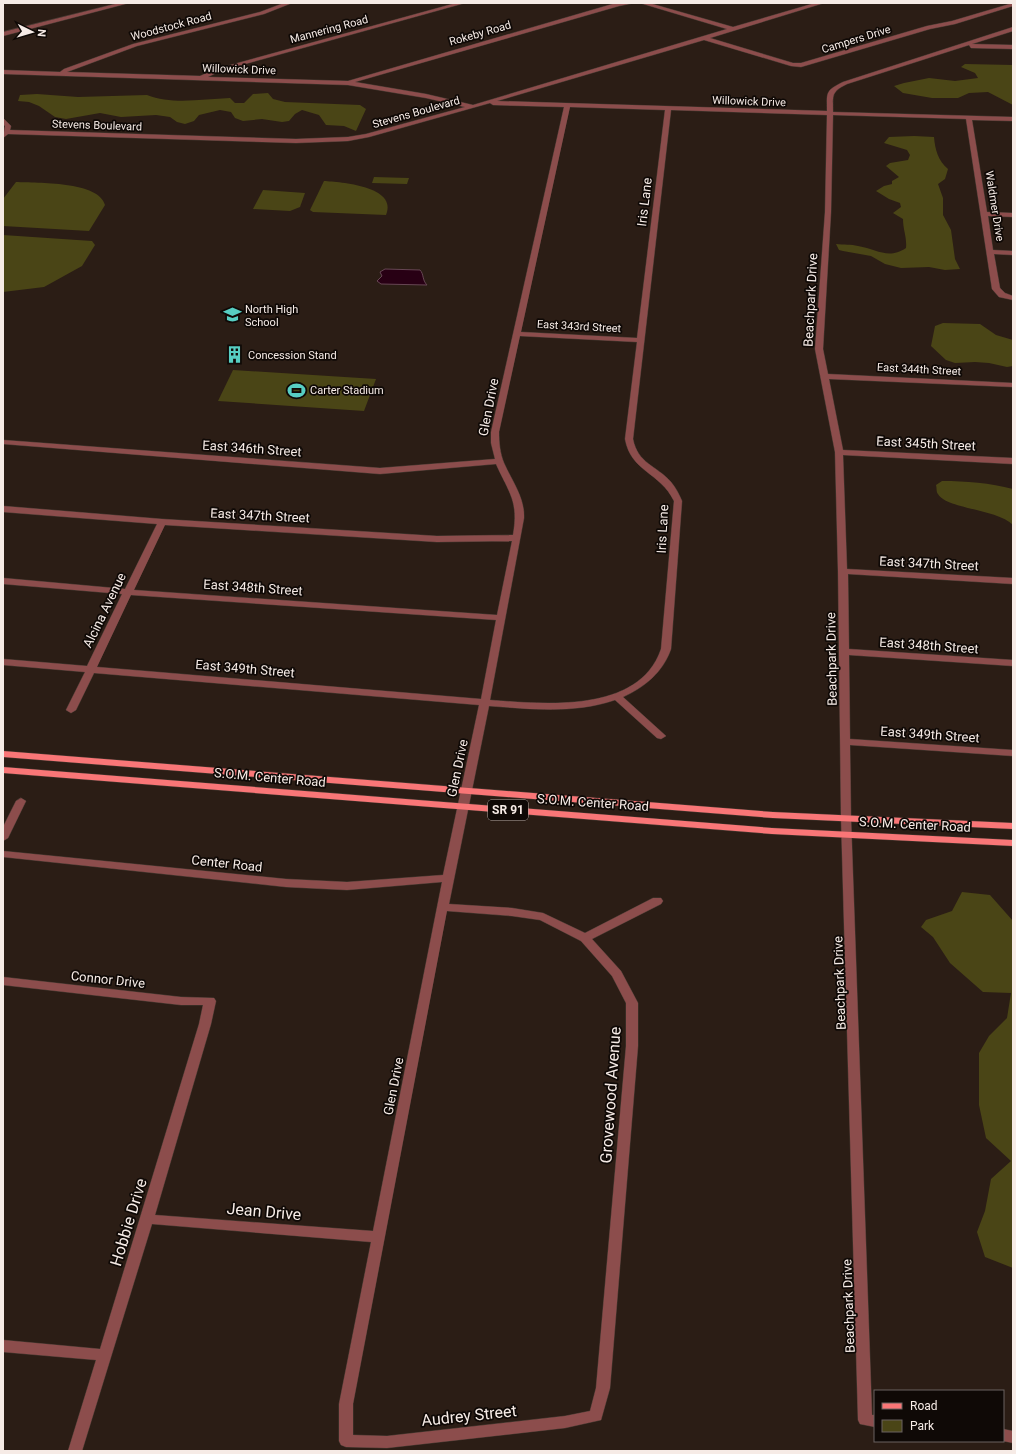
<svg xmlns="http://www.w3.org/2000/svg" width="1016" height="1454" font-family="Roboto,sans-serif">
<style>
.green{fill:#4a4516}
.water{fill:#280014;stroke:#664653}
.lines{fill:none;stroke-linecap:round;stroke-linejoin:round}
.minor-casing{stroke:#473a32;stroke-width:1}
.major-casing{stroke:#473a32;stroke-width:1}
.minor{fill:#8c4d4c;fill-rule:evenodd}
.major{fill:#f97677;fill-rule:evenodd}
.labels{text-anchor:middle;stroke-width:3.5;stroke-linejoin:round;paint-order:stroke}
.far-street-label{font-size:11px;fill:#f6ebe6;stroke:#0f0906}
.far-poi-label{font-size:11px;fill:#f6ebe6;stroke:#0f0906;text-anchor:start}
.shield{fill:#0f0906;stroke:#b1a7a3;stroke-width:1}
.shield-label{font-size:12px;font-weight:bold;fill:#f6ebe6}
.street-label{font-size:13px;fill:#f6ebe6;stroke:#0f0906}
.near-street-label{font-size:16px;fill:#f6ebe6;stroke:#0f0906}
</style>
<rect width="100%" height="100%" fill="#2b1d15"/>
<g class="green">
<polygon points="965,64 1013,65 1013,105 988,92 969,93 958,98 932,98 903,93 894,86 904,83 929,78 955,81 978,78 975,73 961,67"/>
<path d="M268,93L273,99L285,102L360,105L366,109L356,131L344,126L326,125L319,115L302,110L295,114L289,121L282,122L262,119L243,121L235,118L231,112L220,110L199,115L194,121L185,124L177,122L170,117L156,115L121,117L100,113L66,119L55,117L39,106L29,102L18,101L20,95L37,94L78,97L147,95C172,105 203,99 230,98L235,103H244L253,94Z"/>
<path d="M914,136L934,137C935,149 938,161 948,169L945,179L938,184L943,198V215L951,230L955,259L960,269L945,270L929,267L901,268L885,264L871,256L843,251L839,250L836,244C844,245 851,244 858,246C877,249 888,260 906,248C907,237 903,230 903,219L893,213L901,207L900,203L889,199L876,191L884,186L892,184V181L899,177L886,166L890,163L908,160L910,155L907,150L884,143L889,137Z"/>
<polygon points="374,177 409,178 407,184 372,183"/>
<path d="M324,181C340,182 398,186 386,215L313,212L310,210Z"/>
<path d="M16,182C37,183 99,181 105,205L89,231L3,226V199Z"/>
<polygon points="263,190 305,193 300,207 290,211 253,209"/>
<polygon points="3,235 92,241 95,245 82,266 44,287 3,292"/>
<polygon points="943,323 980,324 996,335 1013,340 1013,366 1007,367 989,363 975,362 955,363 946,360 931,346 935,326"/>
<polygon points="233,370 376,379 364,411 218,401"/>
<path d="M942,481C966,481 990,483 1013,489V525C998,509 946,509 938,494C936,492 937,488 936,485Z"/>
<polygon points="962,892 990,895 1013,921 1013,1268 985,1257 977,1232 985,1211 991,1179 1011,1161 986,1138 979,1105 979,1053 989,1036 1007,1018 1011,993 983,992 950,963 933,937 921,927 926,920 952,911"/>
</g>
<path class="water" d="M385,269L420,270C424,274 422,280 427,285L381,284L377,281L382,276L380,272Z"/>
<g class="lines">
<defs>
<g id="minor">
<polygon points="119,3 129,3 3,36 3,32"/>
<path d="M284,3H292L264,14L137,46L67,72L200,76L216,69L456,3H465L220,71L208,77L348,81L616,3H634L619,6L355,82L426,94L473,105L727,29L640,3H649L733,27L815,3H824L710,38L793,63H801L927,26L952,21L1013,3V6L955,24L930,29L801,67L791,66L704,40L497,101L827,111C827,92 825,91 843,82L1013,27V31L972,44L1013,45V49L971,48L969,45L847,84C831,92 833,95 833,112L1013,117V121L972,120L987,212L1013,213V217L988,216L993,250L1013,251V255L994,254L1000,288L1005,293L1013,296V300L999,297L992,289L966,119L833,115L831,212L823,349L828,374L1013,383V387L829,379L843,450L1013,458V464L843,455L847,569L1013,578V584L848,574L849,649L1013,660V666L849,655L850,739L1013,750V756L850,745L851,818L872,1415H875V1427L860,1424L858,1420L841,818L838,571L835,452L815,349L825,212L827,115L671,110L633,439C638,464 656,465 671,482C676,488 679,494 682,501L671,649C663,672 645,687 623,697L666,736L661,739L657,738L615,700C574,714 531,709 489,706L449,904L512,908L543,913L585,933L653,898H661L663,901L661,904L592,939L621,971L638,1003V1046L610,1388L601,1420L565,1428L387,1448L346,1447L341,1445L339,1441V1404L371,1242L152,1224L82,1451H68L96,1360L3,1352V1340L100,1349L199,1024L203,1005H181L3,985V977L181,997L214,998L216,1001L211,1024L155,1215L373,1231L442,882L347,890L286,887L3,857V851L286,879L347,882L443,875L479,705L94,673L76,710L71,713L66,710L85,672L3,665V659L87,666L122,594L3,584V578L125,589L157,524L3,512V506L162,519L437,536L513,535C519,501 509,493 496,464L380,474L3,444V440L380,468L495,459L491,443V432L564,107L493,105L490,103L369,137L348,141L296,143L8,134L3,138L5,126L3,124V118L11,126L10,130L296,139L348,137L366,134L465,107L426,98L348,85L3,74V70L60,72L64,69L133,44L260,12ZM570,107L665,110L637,338L521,332ZM520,336L637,342L625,439C631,472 660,472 674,501L661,649C639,714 544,704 490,700L524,518C525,498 512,481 504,463C500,453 499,443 499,432ZM165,525L437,542L512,541L497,615L134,590ZM131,595L496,620L481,699L97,667ZM447,911L512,916L540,920L581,941L612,976L626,1003V1046L596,1388L590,1411L565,1416L387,1436L353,1435V1404Z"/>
<polygon points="21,798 26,801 8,838 3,841 3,827 16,801"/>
<polygon points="1003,1429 1013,1431 1013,1443 1003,1441"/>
</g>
<g id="major">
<polygon points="3,751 773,812 1013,823 1013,829 773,818 3,757"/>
<polygon points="3,767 772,828 1013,840 1013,846 772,834 3,773"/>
</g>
</defs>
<use href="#minor" class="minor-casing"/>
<use href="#major" class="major-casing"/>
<use href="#minor" class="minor"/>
<use href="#major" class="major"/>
</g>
<defs>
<symbol id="school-bare" viewBox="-9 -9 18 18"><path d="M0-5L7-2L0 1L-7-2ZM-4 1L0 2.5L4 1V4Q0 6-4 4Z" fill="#57cec2" stroke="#0f0906" stroke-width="2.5" paint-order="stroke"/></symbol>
<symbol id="building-bare" viewBox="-9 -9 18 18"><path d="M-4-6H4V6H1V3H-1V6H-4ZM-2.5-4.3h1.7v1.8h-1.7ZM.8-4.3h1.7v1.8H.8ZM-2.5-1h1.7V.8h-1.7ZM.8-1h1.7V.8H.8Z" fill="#57cec2" stroke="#0f0906" stroke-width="2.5" paint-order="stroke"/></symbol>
<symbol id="stadium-bare" viewBox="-9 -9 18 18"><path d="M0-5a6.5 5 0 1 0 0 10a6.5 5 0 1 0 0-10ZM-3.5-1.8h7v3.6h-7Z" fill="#57cec2" stroke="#0f0906" stroke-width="2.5" paint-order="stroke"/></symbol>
</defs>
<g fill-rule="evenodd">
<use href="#school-bare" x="220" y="302" width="25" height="25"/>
<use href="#building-bare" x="222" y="342" width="25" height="25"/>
<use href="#stadium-bare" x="284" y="378" width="25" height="25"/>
</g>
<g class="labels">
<g class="far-street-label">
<text transform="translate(171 26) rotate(-15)" y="4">Woodstock Road</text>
<text transform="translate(329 29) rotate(-15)" y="4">Mannering Road</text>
<text transform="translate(480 33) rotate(-16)" y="4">Rokeby Road</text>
<text transform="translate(856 39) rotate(-17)" y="4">Campers Drive</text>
<text transform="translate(239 69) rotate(2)" y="4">Willowick Drive</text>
<text transform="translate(749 101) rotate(2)" y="4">Willowick Drive</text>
<text transform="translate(416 112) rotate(-16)" y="4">Stevens Boulevard</text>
<text transform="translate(97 125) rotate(2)" y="4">Stevens Boulevard</text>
<text transform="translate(995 206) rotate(81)" y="4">Waldmer Drive</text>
<text transform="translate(579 326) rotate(3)" y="4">East 343rd Street</text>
<text transform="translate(919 369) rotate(3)" y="4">East 344th Street</text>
</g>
<g class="far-poi-label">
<text x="245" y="313">North High<tspan x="245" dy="13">School</tspan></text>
<text x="248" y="359">Concession Stand</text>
<text x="310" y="394">Carter Stadium</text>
</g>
<rect class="shield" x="488" y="800" width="40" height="20" rx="3"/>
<g class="shield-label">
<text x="508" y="814">SR 91</text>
</g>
<g class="street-label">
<text transform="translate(644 202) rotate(-83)" y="5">Iris Lane</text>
<text transform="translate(810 300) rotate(-87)" y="5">Beachpark Drive</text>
<text transform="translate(488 407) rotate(-79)" y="5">Glen Drive</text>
<text transform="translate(926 443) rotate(3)" y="5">East 345th Street</text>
<text transform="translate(252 448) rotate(4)" y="5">East 346th Street</text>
<text transform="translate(260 515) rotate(3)" y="5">East 347th Street</text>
<text transform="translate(662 529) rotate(-87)" y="5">Iris Lane</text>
<text transform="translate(929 563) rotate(3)" y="5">East 347th Street</text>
<text transform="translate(253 587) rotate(4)" y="5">East 348th Street</text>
<text transform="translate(104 610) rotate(-64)" y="5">Alcina Avenue</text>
<text transform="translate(929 645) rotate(4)" y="5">East 348th Street</text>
<text transform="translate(831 659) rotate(-91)" y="5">Beachpark Drive</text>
<text transform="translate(245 668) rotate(5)" y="5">East 349th Street</text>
<text transform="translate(930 734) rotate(4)" y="5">East 349th Street</text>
<text transform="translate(457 768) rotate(-78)" y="5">Glen Drive</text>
<text transform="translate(270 777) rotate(5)" y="5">S.O.M. Center Road</text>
<text transform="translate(593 802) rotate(4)" y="5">S.O.M. Center Road</text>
<text transform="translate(915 824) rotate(3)" y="5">S.O.M. Center Road</text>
<text transform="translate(227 863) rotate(6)" y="5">Center Road</text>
<text transform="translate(108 979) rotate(6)" y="5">Connor Drive</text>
<text transform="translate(839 983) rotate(-92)" y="5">Beachpark Drive</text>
<text transform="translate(393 1086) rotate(-79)" y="5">Glen Drive</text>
<text transform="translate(848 1306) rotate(-92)" y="5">Beachpark Drive</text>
</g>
<g class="near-street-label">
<text transform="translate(610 1095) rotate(-86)" y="6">Grovewood Avenue</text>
<text transform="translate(264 1211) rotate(5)" y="6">Jean Drive</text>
<text transform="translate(128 1222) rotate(-73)" y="6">Hobbie Drive</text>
<text transform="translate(469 1415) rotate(-6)" y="6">Audrey Street</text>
</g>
</g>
<rect width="1016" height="1454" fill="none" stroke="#f6ebe6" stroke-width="8"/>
<rect x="874" y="1390" width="130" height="52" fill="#0f0906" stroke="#6b6360"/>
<rect x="882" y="1403" width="20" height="6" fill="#f97677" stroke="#6b6360"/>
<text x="910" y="1410" font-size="12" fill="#f6ebe6">Road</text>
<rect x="882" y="1420" width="20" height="12" fill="#4a4516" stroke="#6b6360"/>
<text x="910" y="1430" font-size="12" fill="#f6ebe6">Park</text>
<g transform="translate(32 32) rotate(95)" stroke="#0f0906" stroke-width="3" paint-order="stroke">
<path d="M0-3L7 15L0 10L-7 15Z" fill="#f6ebe6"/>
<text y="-6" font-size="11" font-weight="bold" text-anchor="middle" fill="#f6ebe6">N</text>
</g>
</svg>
